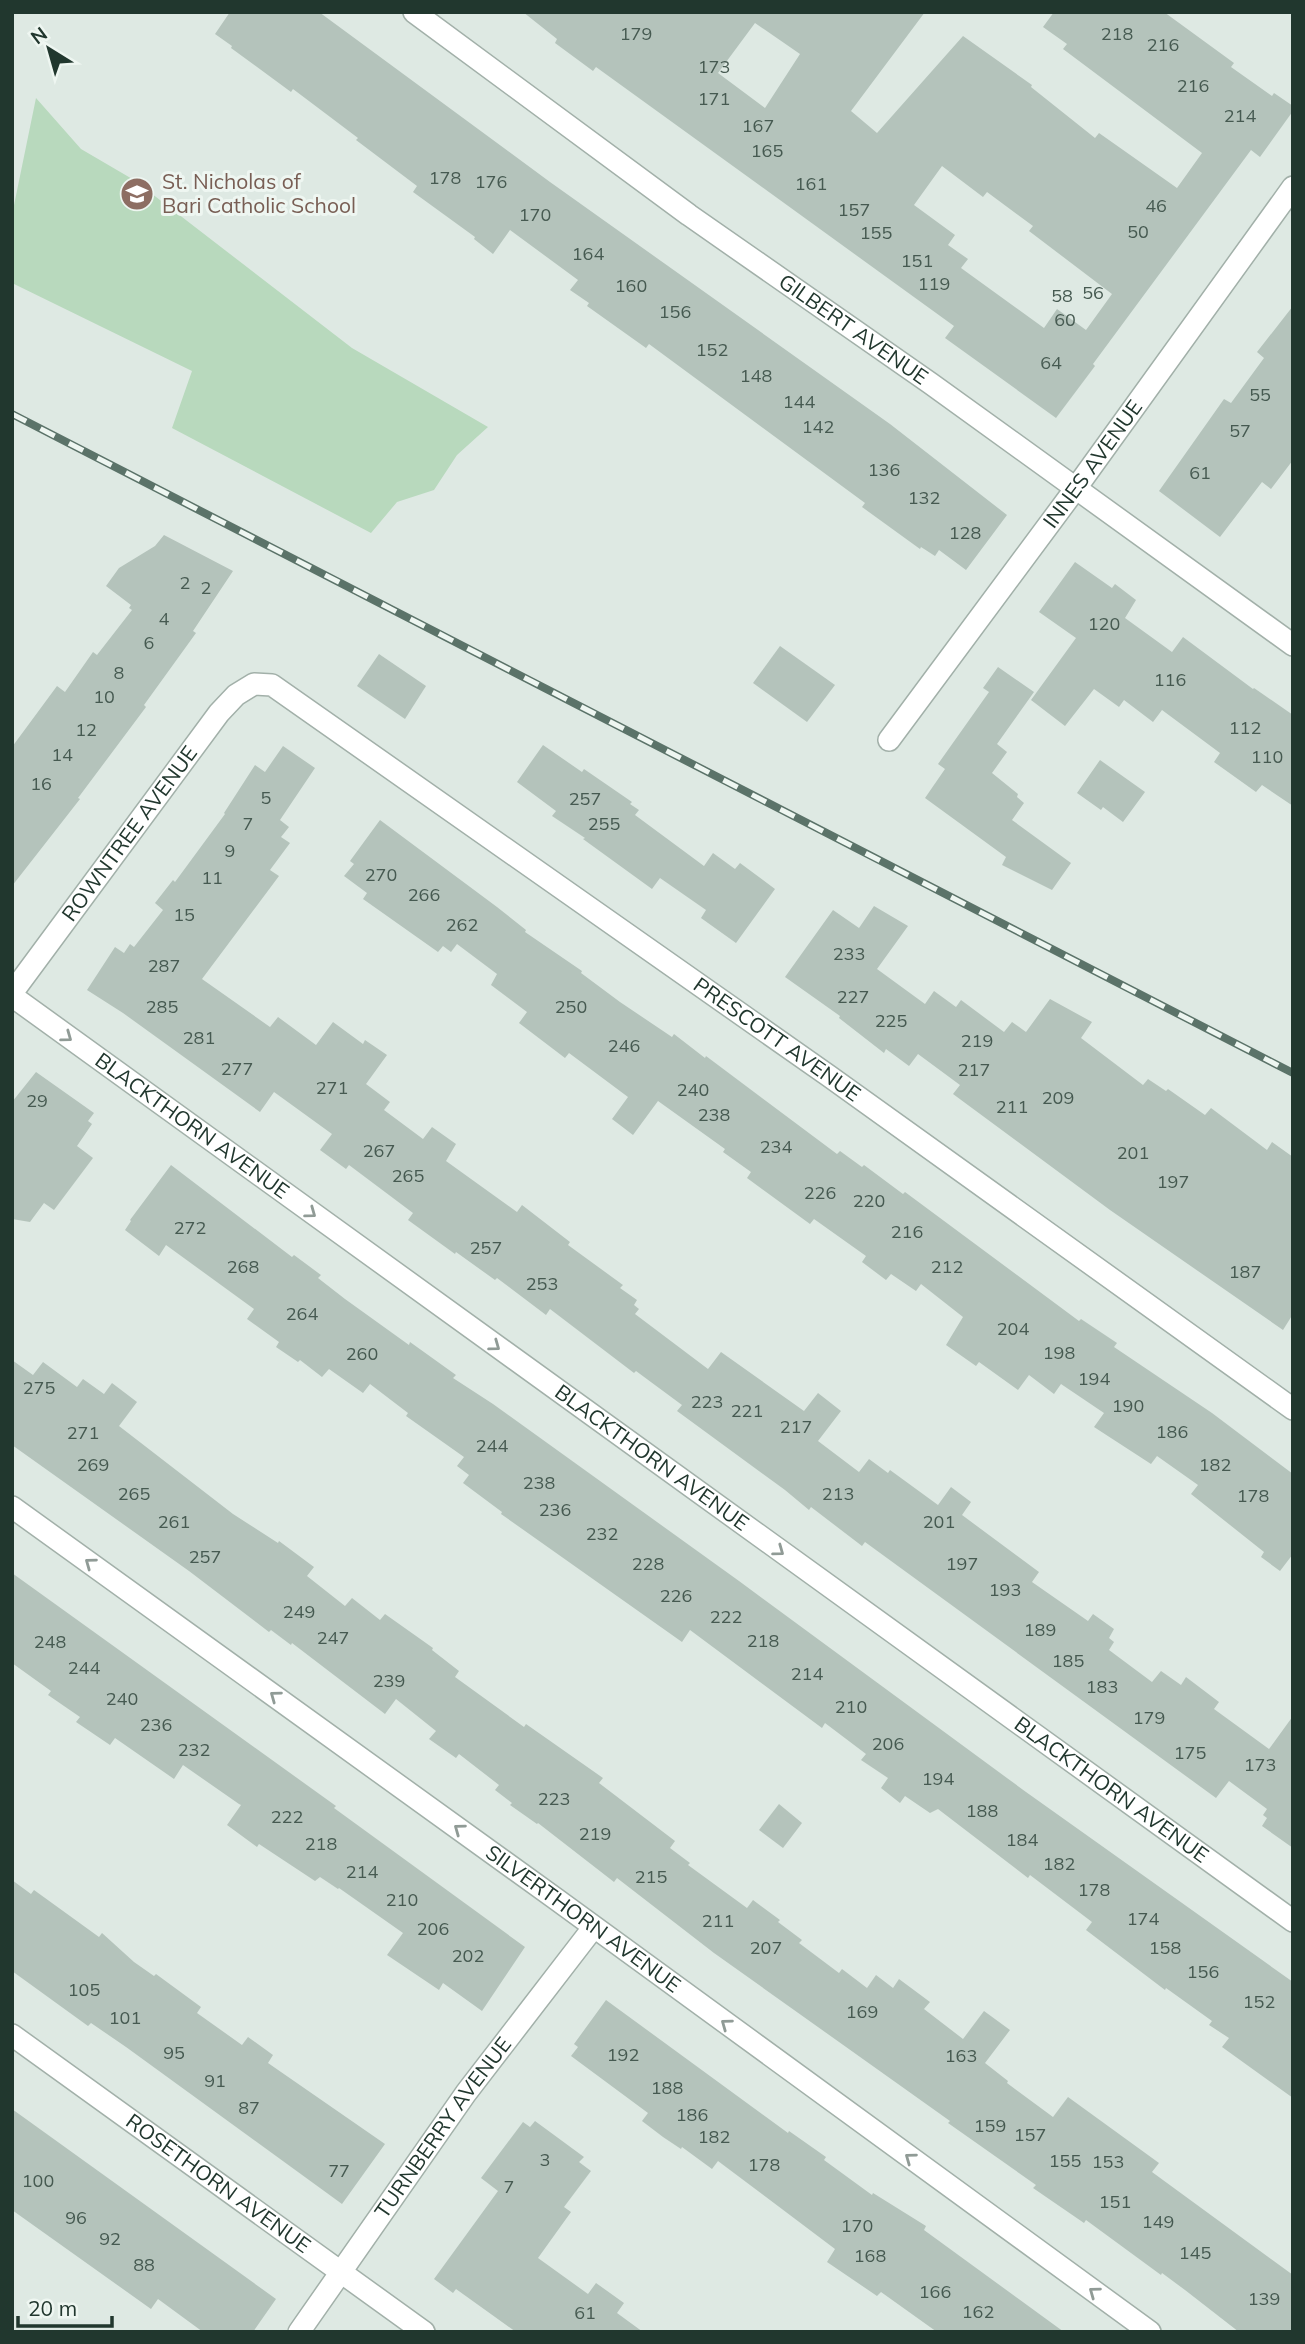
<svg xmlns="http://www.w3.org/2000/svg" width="1305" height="2344" font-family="Mulish,sans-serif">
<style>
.green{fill:#b8d9bd}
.building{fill:#b4c3bb;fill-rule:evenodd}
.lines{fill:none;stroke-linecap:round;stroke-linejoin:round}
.minor-casing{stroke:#a2b0a9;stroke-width:24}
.minor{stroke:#fff;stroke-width:21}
.rail-casing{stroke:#5b7369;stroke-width:8}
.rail{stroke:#eef6f1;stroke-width:5;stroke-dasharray:16;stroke-linecap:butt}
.oneway{stroke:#909b96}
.labels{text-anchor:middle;stroke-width:6;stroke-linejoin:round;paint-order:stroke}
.number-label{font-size:18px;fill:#465a51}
.education-label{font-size:21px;fill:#785e54;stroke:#eef6f1;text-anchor:start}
.street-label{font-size:21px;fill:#21372e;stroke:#eef6f1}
</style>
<rect width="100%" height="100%" fill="#dee9e3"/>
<polygon class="green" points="36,98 81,149 134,180 352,348 488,427 457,455 434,490 397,502 371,533 172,428 192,371 12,283 12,215"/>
<g class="building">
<polygon points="230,12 319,12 550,182 890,424 1007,515 966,570 939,550 935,556 921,547 920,549 862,507 865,503 649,344 646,348 587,306 589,303 570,290 578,280 510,230 493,254 474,239 475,237 413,192 417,186 356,140 358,138 293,89 291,92 231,48 232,46 215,34"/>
<path d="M523,12H925L851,111L877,133L963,36L1032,85L1031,87L1095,138L1099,133L1177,188L1202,153L1063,49L1067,44L1043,27L1054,12H1164L1234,63L1231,67L1272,96L1274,93L1293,106V111L1260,157L1251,150L1093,364L1095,366L1056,418L945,338L954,326L596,67L593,71L555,43L557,39ZM755,23L800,54L765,108L718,73ZM942,166L983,197L987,192L1033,226L1029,231L1112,294L1086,330L1057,309L1044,328L961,268L968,259L948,245L955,235L914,205Z"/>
<polygon points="1293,306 1293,460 1271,489 1262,482 1220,537 1159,491 1224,399 1231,403 1264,358 1257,352"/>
<polygon points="164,535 233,571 193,631 196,633 144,705 146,707 78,798 80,799 12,886 12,747 57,686 65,692 93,652 97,655 132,610 129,608 131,605 106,586 119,568 155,546"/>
<polygon points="1075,562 1112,588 1115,584 1136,600 1125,618 1172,652 1183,637 1253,689 1254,688 1293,715 1293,806 1262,785 1256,792 1214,762 1220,753 1162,710 1153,722 1124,700 1119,707 1094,689 1065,726 1031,700 1076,638 1039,612"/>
<polygon points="780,646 835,685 807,722 753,683"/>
<polygon points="379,654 426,686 405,719 357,686"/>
<polygon points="998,667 1034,692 997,744 1007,752 992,773 1018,794 1017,797 1024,803 1012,820 1071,863 1052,890 1002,865 1006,857 925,798 945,769 938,764 989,692 983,688"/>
<polygon points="543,745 582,772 584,769 632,802 630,804 639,810 635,815 704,866 713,853 735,869 740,863 775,889 736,943 701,918 706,910 660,878 652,889 583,839 585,838 552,816 556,811 517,782"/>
<polygon points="283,746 315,768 280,820 289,827 281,837 290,843 270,870 279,876 202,979 270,1027 278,1017 316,1045 333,1022 363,1044 365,1040 387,1055 366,1084 390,1102 384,1110 423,1139 432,1127 456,1144 446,1161 517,1212 522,1205 570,1242 568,1245 623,1285 620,1288 637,1300 634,1305 639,1309 635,1314 708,1369 721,1352 804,1411 818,1393 841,1411 818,1441 859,1472 869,1459 888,1473 890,1470 938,1505 951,1487 971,1502 962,1515 1039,1572 1032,1582 1088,1621 1093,1614 1114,1629 1109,1638 1114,1642 1109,1650 1152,1682 1161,1671 1181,1685 1186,1677 1219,1702 1214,1709 1269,1749 1293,1716 1293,1848 1262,1826 1267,1818 1263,1815 1267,1809 1229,1781 1216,1798 865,1542 862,1546 811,1507 809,1510 785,1490 677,1411 682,1405 636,1371 634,1373 550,1309 546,1315 497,1278 495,1280 456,1252 455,1254 408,1220 413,1213 349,1165 346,1169 320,1150 332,1134 274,1092 260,1112 123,1013 87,990 115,947 124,953 130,944 134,947 163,910 155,903 173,880 175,882 225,814 224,813 255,765 265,772"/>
<polygon points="1100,760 1145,792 1123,822 1103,807 1101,810 1077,793"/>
<polygon points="380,820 497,907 526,930 525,932 582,971 581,973 620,1002 672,1037 674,1034 705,1058 706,1056 837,1154 840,1151 862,1167 864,1165 903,1194 905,1192 1079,1321 1081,1319 1117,1343 1114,1347 1212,1413 1293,1474 1293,1554 1280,1571 1261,1557 1264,1552 1191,1494 1198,1485 1157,1456 1151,1464 1094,1427 1104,1413 1061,1384 1054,1394 1029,1375 1018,1390 979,1362 976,1366 946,1345 963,1317 921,1284 916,1291 891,1274 886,1280 862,1262 866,1256 814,1219 810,1224 747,1178 751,1172 723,1152 725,1149 658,1101 633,1135 612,1119 628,1097 569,1053 565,1058 519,1023 527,1012 491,985 497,974 457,944 451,952 443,946 438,952 363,899 367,893 344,876 354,864 350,861"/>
<polygon points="874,906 908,926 877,969 925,1004 934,991 956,1007 961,1000 1004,1032 1012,1022 1026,1032 1050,999 1092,1022 1081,1038 1143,1085 1148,1079 1166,1091 1168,1089 1205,1115 1211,1108 1267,1150 1272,1142 1293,1157 1293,1314 1283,1330 1110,1210 953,1094 960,1085 918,1054 909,1066 886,1049 884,1053 839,1018 840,1016 785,977 833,910 859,928"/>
<polygon points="36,1072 94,1113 88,1121 92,1124 77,1146 93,1158 54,1210 44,1203 30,1222 12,1219 12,1102"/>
<polygon points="171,1165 292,1257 294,1255 321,1275 318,1278 345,1299 409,1345 410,1342 456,1375 453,1378 493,1404 739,1581 1026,1792 1293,1982 1293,2098 1222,2047 1229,2038 1209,2025 1212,2021 1166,1988 1165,1990 1086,1930 1092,1922 1030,1875 1028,1878 938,1809 930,1813 905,1796 900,1803 881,1788 888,1778 861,1760 866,1754 825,1723 822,1728 690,1630 682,1642 501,1514 502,1512 463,1483 469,1475 457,1466 464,1457 406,1416 408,1413 370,1384 363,1393 329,1369 322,1377 300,1360 298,1362 276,1347 279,1342 247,1319 254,1309 166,1245 159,1256 125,1230 131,1221 130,1220"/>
<polygon points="12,1360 33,1375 43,1362 77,1387 83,1379 104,1394 112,1383 137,1402 119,1426 233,1514 278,1543 279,1541 314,1567 307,1576 345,1606 352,1598 380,1620 385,1614 433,1648 432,1650 459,1671 455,1677 524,1727 526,1724 603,1778 599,1783 675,1841 670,1848 690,1863 688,1865 747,1908 753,1900 780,1920 778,1922 802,1940 799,1943 839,1973 842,1969 867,1988 876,1975 893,1988 899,1979 930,2002 924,2009 963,2039 984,2011 1010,2030 985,2063 1008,2081 1007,2083 1053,2117 1068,2097 1159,2163 1152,2172 1293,2275 1293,2332 1239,2332 1185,2290 1162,2273 1161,2275 1086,2220 1084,2223 1033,2188 1036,2185 948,2123 950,2121 714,1953 617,1878 614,1882 538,1823 537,1824 510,1805 512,1803 495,1790 499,1785 459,1754 456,1758 429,1739 436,1731 396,1699 385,1714 292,1643 291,1645 271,1630 269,1632 189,1571 12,1445"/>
<polygon points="12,1573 336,1806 334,1808 525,1947 482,2011 443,1983 439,1990 387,1955 403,1933 339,1888 338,1889 320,1877 315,1881 259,1844 257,1847 227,1825 241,1805 239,1804 183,1765 174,1779 115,1738 110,1745 76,1722 80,1717 48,1695 51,1691 12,1663"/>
<polygon points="779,1804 802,1823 783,1848 759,1830"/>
<polygon points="12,1880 31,1894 34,1890 99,1937 102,1933 134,1962 154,1976 156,1974 201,2007 197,2013 242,2045 248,2037 273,2055 268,2063 385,2144 342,2204 126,2047 91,2023 88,2026 12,1971"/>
<polygon points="606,2000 788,2133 789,2131 826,2157 824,2160 872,2195 873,2193 926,2226 924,2230 1064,2332 937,2332 881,2292 877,2296 827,2262 835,2249 718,2161 712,2169 682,2147 681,2149 663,2137 642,2121 648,2113 571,2056 578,2047 574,2044"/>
<polygon points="12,2109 276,2299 253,2332 203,2332 158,2299 151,2309 12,2210"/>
<polygon points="535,2121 584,2157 579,2162 591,2171 564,2207 571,2212 538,2258 588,2294 596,2283 624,2303 617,2313 643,2332 516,2332 456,2289 453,2293 434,2279 498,2191 481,2178 523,2122 530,2127"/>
</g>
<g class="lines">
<defs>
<g id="minor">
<path id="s1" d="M414,12L689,215L930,383L1293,645"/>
<path id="s2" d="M889,740L1076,488L1293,187"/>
<path id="s3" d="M12,993L219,713L236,695L254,684L272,685L829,1076L1293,1409"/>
<path id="s4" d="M12,996L1293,1921"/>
<path id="s5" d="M12,1507L556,1899L1150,2332"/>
<path id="s6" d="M12,2035L424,2332"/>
<path id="s7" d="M299,2332L466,2093L593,1928"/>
</g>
</defs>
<use href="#minor" class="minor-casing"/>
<use href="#minor" class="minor"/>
<defs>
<polyline id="rail" points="12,414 1293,1073"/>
</defs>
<use href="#rail" class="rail-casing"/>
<use href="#rail" class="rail"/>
</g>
<defs><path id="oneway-chevron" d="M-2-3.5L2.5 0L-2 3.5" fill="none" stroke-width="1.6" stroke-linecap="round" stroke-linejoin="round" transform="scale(1.75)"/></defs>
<g class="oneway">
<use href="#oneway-chevron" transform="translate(67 1037) rotate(36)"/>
<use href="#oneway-chevron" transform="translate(311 1213) rotate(36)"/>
<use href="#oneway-chevron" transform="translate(495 1346) rotate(36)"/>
<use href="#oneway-chevron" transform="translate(779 1551) rotate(36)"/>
<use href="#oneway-chevron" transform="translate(90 1563) rotate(-144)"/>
<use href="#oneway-chevron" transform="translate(275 1696) rotate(-144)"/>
<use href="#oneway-chevron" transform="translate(459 1829) rotate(-144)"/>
<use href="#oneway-chevron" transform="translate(726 2024) rotate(-144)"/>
<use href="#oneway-chevron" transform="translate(910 2158) rotate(-144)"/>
<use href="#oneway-chevron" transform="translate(1094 2292) rotate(-144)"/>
</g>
<defs>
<symbol id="school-disc" viewBox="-11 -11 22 22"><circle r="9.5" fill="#8d6e63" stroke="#eef6f1"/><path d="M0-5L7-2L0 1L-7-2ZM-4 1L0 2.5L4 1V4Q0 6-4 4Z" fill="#fff"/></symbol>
</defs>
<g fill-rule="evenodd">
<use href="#school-disc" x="118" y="175" width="38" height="38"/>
</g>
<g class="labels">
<g class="number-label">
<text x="636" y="40">179</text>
<text x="1117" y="40">218</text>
<text x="1163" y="51">216</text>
<text x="714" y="73">173</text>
<text x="1193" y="92">216</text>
<text x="714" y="105">171</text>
<text x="1240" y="122">214</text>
<text x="758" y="132">167</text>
<text x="767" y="157">165</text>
<text x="445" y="184">178</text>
<text x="491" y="188">176</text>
<text x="811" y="190">161</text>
<text x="1156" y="212">46</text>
<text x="854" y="216">157</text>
<text x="535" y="221">170</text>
<text x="1138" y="238">50</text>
<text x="876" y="239">155</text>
<text x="588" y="260">164</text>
<text x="917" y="267">151</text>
<text x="934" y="290">119</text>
<text x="631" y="292">160</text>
<text x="1093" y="299">56</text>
<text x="1062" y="302">58</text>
<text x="675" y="318">156</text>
<text x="1065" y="326">60</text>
<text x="712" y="356">152</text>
<text x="1051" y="369">64</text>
<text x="756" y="382">148</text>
<text x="1260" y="401">55</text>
<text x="799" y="408">144</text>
<text x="818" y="433">142</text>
<text x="1240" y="437">57</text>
<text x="884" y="476">136</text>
<text x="1200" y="479">61</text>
<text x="924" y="504">132</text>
<text x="965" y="539">128</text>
<text x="185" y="589">2</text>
<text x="206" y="594">2</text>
<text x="164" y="625">4</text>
<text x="1104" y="630">120</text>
<text x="149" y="649">6</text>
<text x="119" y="679">8</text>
<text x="1170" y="686">116</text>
<text x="104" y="703">10</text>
<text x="1245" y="734">112</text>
<text x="86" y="736">12</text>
<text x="62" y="761">14</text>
<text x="1267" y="763">110</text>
<text x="41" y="790">16</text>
<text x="266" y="804">5</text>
<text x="585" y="805">257</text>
<text x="248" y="830">7</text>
<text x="604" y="830">255</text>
<text x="230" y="857">9</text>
<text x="381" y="881">270</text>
<text x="212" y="884">11</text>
<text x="424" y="901">266</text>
<text x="184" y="921">15</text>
<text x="462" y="931">262</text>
<text x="849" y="960">233</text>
<text x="164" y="972">287</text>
<text x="853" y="1003">227</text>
<text x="162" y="1013">285</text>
<text x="571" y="1013">250</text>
<text x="891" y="1027">225</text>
<text x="199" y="1044">281</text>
<text x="977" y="1047">219</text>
<text x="624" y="1052">246</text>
<text x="237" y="1075">277</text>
<text x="974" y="1076">217</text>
<text x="332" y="1094">271</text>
<text x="693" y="1096">240</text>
<text x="1058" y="1104">209</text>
<text x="37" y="1107">29</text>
<text x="1012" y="1113">211</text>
<text x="714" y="1121">238</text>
<text x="776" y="1153">234</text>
<text x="379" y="1157">267</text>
<text x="1133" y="1159">201</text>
<text x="408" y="1182">265</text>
<text x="1173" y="1188">197</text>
<text x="820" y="1199">226</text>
<text x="869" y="1207">220</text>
<text x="190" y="1234">272</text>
<text x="907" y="1238">216</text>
<text x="486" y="1254">257</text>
<text x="243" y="1273">268</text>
<text x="947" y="1273">212</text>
<text x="1245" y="1278">187</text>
<text x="542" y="1290">253</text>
<text x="302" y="1320">264</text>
<text x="1013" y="1335">204</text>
<text x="1059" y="1359">198</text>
<text x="362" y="1360">260</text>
<text x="1094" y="1385">194</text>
<text x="39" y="1394">275</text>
<text x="707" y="1408">223</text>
<text x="1128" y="1412">190</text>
<text x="747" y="1417">221</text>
<text x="796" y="1433">217</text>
<text x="1172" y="1438">186</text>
<text x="83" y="1439">271</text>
<text x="492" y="1452">244</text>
<text x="93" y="1471">269</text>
<text x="1215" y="1471">182</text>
<text x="539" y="1489">238</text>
<text x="134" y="1500">265</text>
<text x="838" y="1500">213</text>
<text x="1253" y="1502">178</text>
<text x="555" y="1516">236</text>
<text x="174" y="1528">261</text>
<text x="939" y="1528">201</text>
<text x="602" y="1540">232</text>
<text x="205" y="1563">257</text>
<text x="648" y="1570">228</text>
<text x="962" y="1570">197</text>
<text x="1005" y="1596">193</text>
<text x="676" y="1602">226</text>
<text x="299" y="1618">249</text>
<text x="726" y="1623">222</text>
<text x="1040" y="1636">189</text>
<text x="333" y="1644">247</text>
<text x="763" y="1647">218</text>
<text x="50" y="1648">248</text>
<text x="1068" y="1667">185</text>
<text x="84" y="1674">244</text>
<text x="807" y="1680">214</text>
<text x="389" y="1687">239</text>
<text x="1102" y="1693">183</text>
<text x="122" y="1705">240</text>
<text x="851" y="1713">210</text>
<text x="1149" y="1724">179</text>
<text x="156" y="1731">236</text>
<text x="888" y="1750">206</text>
<text x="194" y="1756">232</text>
<text x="1190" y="1759">175</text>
<text x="1260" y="1771">173</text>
<text x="938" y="1785">194</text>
<text x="554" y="1805">223</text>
<text x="982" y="1817">188</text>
<text x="287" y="1823">222</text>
<text x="595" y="1840">219</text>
<text x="1022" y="1846">184</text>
<text x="321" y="1850">218</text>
<text x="1059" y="1870">182</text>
<text x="362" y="1878">214</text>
<text x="651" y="1883">215</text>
<text x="1094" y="1896">178</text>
<text x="402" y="1906">210</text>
<text x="1143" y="1925">174</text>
<text x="718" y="1927">211</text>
<text x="433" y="1935">206</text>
<text x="766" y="1954">207</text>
<text x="1165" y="1954">158</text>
<text x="468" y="1962">202</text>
<text x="1203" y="1978">156</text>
<text x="84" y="1996">105</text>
<text x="1259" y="2008">152</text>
<text x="862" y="2018">169</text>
<text x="125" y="2024">101</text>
<text x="174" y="2059">95</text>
<text x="623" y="2061">192</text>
<text x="961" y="2062">163</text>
<text x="215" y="2087">91</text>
<text x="667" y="2094">188</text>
<text x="249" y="2114">87</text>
<text x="692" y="2121">186</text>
<text x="990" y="2132">159</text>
<text x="1030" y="2141">157</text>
<text x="714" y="2143">182</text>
<text x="545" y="2166">3</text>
<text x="1065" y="2167">155</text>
<text x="1108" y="2168">153</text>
<text x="764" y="2171">178</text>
<text x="339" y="2177">77</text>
<text x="38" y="2187">100</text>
<text x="509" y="2193">7</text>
<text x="1115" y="2208">151</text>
<text x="76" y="2224">96</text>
<text x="1158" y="2228">149</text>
<text x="857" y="2232">170</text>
<text x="110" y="2245">92</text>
<text x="1195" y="2259">145</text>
<text x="870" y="2262">168</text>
<text x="144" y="2271">88</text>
<text x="935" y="2298">166</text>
<text x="1264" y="2305">139</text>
<text x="978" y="2318">162</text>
<text x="585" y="2319">61</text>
</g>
<g class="education-label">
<text x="162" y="189">St. Nicholas of<tspan x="162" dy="24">Bari Catholic School</tspan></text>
</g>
<g class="street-label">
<text dy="7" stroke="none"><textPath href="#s1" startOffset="542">GILBERT AVENUE</textPath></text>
<text dy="7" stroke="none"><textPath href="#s2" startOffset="343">INNES AVENUE</textPath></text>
<text dy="7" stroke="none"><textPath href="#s3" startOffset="198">ROWNTREE AVENUE</textPath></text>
<text dy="7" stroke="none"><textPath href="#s3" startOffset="1029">PRESCOTT AVENUE</textPath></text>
<text dy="7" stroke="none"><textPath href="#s4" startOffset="222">BLACKTHORN AVENUE</textPath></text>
<text dy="7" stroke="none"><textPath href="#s4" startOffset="789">BLACKTHORN AVENUE</textPath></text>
<text dy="7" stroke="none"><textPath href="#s4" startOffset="1356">BLACKTHORN AVENUE</textPath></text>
<text dy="7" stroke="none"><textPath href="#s5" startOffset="704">SILVERTHORN AVENUE</textPath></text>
<text dy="7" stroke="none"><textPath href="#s7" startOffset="250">TURNBERRY AVENUE</textPath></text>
<text dy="7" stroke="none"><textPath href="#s6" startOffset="254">ROSETHORN AVENUE</textPath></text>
</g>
</g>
<rect width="1305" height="2344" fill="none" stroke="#21372e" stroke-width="28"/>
<g transform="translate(49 49) rotate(323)" stroke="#eef6f1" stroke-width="5" paint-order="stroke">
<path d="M0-5L12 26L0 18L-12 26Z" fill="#21372e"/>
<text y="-10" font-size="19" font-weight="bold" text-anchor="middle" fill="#21372e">N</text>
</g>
<path d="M18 2316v10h94v-10" fill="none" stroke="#21372e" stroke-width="3.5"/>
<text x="28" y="2316" font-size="21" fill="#21372e" stroke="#eef6f1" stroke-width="5" paint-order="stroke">20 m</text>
</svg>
